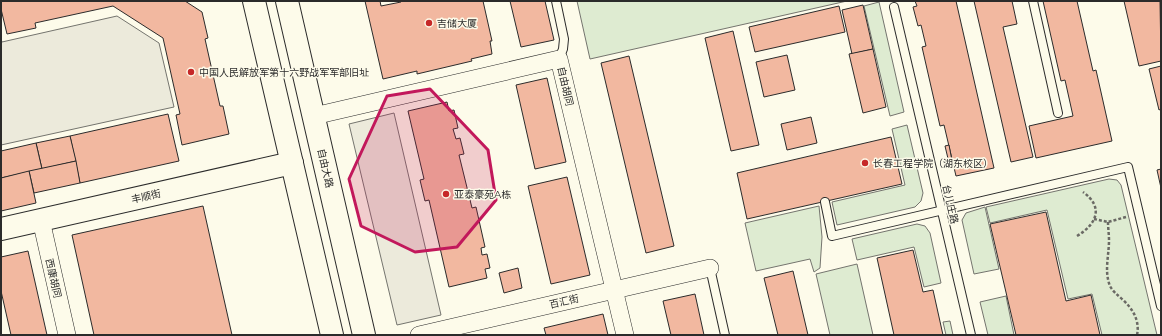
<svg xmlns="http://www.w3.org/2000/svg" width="1162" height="336" font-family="Mulish,'Noto Sans SC',sans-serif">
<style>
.green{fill:#deebd1;stroke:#74746e}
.parking{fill:#eceadb;stroke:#74746e}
.building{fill:#f2b8a0;stroke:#2b2b2b}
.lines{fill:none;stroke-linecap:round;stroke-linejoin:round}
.lane-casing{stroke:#2b2b2b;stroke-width:10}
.street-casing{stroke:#2b2b2b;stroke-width:18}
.secondary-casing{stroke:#2b2b2b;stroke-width:24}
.primary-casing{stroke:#2b2b2b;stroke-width:24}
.path{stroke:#6a6964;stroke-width:2.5;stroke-dasharray:3 2;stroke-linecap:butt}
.lane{stroke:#fdfbea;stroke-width:8}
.street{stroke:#fdfbea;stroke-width:17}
.secondary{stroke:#fdfbea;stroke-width:22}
.primary{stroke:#fdfbea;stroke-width:22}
.marked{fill:#c2185b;fill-opacity:0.2;stroke:#c2185b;stroke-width:3;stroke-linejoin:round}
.poi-dot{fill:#c62828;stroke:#fdfbea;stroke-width:1.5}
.labels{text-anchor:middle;stroke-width:3;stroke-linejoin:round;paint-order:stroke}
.poi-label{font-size:10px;fill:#2b2b2b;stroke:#fdfbea;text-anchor:start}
.street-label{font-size:10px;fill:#2b2b2b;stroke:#fdfbea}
</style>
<rect width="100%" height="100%" fill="#fdfbea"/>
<g class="green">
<polygon points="577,1 847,1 590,59"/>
<polygon points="879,2 904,112 890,116 864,6"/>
<polygon points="907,125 923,193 921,201 915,207 837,225 832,202 905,185 892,129"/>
<polygon points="1109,179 1117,180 1121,185 1157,335 1102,335 1092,294 1068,299 1047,210 990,223 986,207"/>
<polygon points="819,206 822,237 820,268 814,272 810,259 756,271 745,223"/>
<polygon points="985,207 999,269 974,274 962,220 966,213"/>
<polygon points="917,224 925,226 930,233 941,283 924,287 914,247 857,260 852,239"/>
<polygon points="857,264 873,335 830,335 816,274"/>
<polygon points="1006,296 1014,335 988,335 980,302"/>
<polygon points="950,321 953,335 946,335 943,322"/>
</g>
<g class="parking">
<polygon points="117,16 159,43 174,107 1,145 1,39 2,42"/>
<polygon points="394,113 441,315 397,325 349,124"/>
</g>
<g class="building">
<polygon points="1,1 185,1 202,12 208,38 205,39 220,106 223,106 229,134 182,145 176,115 180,114 163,38 113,6 35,23 36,28 7,34 1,9"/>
<polygon points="365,1 380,1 381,6 401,2 400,1 483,1 492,41 490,41 492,54 471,59 472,61 417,74 417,71 383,79"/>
<polygon points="510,1 545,1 554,40 521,47"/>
<polygon points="915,1 956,1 994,168 956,176 944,125 940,126 922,47 926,46 921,25 918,26 913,7 917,6"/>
<polygon points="974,1 1012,1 1017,24 1003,27 1033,157 1011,162"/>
<polygon points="1043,1 1077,1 1093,71 1096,70 1112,141 1036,158 1029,126 1073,116 1065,80 1061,81"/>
<polygon points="1124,1 1160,1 1161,61 1139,66"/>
<polygon points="863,5 873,49 852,54 842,10"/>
<polygon points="839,6 845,32 755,52 749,27"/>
<polygon points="733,31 759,145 731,151 705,38"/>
<polygon points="873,49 886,107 863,113 849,54"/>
<polygon points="787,55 795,90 764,97 756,62"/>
<polygon points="629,56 674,246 646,253 601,63"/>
<polygon points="1161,66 1161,109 1159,110 1149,69"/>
<polygon points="547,78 566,162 535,169 516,85"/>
<polygon points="447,102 449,111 454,110 458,128 453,129 456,139 460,138 464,154 459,155 472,208 476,207 485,247 481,248 482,255 487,254 490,268 485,269 487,278 449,287 429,200 425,201 420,180 424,179 408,111"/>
<polygon points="168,114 179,161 80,183 70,136"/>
<polygon points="811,117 817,143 787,150 781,124"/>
<polygon points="70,136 76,161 42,169 36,143"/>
<polygon points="891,137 902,184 747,219 737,173"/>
<polygon points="36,143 42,169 1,178 1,151"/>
<polygon points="949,145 953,166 950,167 945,146"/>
<polygon points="76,161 80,183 34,193 29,171"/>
<polygon points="1161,169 1161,188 1157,170"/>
<polygon points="29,171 36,203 1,211 1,178"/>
<polygon points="567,177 590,275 551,284 528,186"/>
<polygon points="203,206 232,335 94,335 72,235"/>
<polygon points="1046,212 1066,301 1091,295 1100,335 1016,335 990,224"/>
<polygon points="913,250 923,292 933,290 943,335 894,335 877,258"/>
<polygon points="28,251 47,335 11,335 1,291 1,257"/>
<polygon points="518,268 522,288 504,293 499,273"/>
<polygon points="793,271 808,335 778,335 764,278"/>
<polygon points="695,294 704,335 671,335 663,301"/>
<polygon points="603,314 608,335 546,335 544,328"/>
</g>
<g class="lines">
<defs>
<g id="lane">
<polyline points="556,1 564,39 563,49 559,59"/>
<polyline points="1033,1 1058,113"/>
<polyline points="894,7 971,335"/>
<polyline points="825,202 832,236 1128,167 1161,306"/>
<polyline points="710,268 725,335"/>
</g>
<g id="street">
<polyline points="314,116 559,59 625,335"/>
<polyline points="41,220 67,335"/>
<polyline points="419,335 710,268"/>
</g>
<polyline id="secondary" points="1,229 292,163"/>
<g id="primary">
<polyline points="254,1 332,335"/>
<polyline points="287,1 364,335"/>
</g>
</defs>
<use href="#lane" class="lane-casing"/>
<use href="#street" class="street-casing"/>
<use href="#secondary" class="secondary-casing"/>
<use href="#primary" class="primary-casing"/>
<g class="path">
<polyline points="1094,219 1108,222 1126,217"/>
<path d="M1108,222C1108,228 1109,234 1109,240C1109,256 1104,271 1110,286C1113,292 1118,295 1123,300C1133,309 1140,321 1137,335"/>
<path d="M1077,236C1097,224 1104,207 1083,192"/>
</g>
<use href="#lane" class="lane"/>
<use href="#street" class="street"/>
<use href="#secondary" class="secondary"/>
<use href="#primary" class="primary"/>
</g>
<path class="marked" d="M430,89L488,150L496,200L457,247L415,252L361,226L349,179L387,96Z"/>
<g class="poi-dot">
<circle cx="429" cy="23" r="4"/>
<circle cx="191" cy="72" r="4"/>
<circle cx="865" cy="163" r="4"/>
<circle cx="446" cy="194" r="4"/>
</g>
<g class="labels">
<g class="poi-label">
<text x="437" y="27">吉储大厦</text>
<text x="199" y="76">中国人民解放军第十六野战军军部旧址</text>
<text x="873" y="167">长春工程学院（湖东校区）</text>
<text x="454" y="198">亚泰豪苑A栋</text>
</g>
<g class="street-label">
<text transform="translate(566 86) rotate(77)" y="4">自由胡同</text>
<text transform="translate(326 168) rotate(77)" y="4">自由大路</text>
<text transform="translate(146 196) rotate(-13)" y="4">丰顺街</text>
<text transform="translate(951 204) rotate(77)" y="4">台儿庄路</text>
<text transform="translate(54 278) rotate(77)" y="4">西康胡同</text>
<text transform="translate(564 301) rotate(-13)" y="4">百汇街</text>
</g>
</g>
<rect width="1162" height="336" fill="none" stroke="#2b2b2b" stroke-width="4"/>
</svg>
